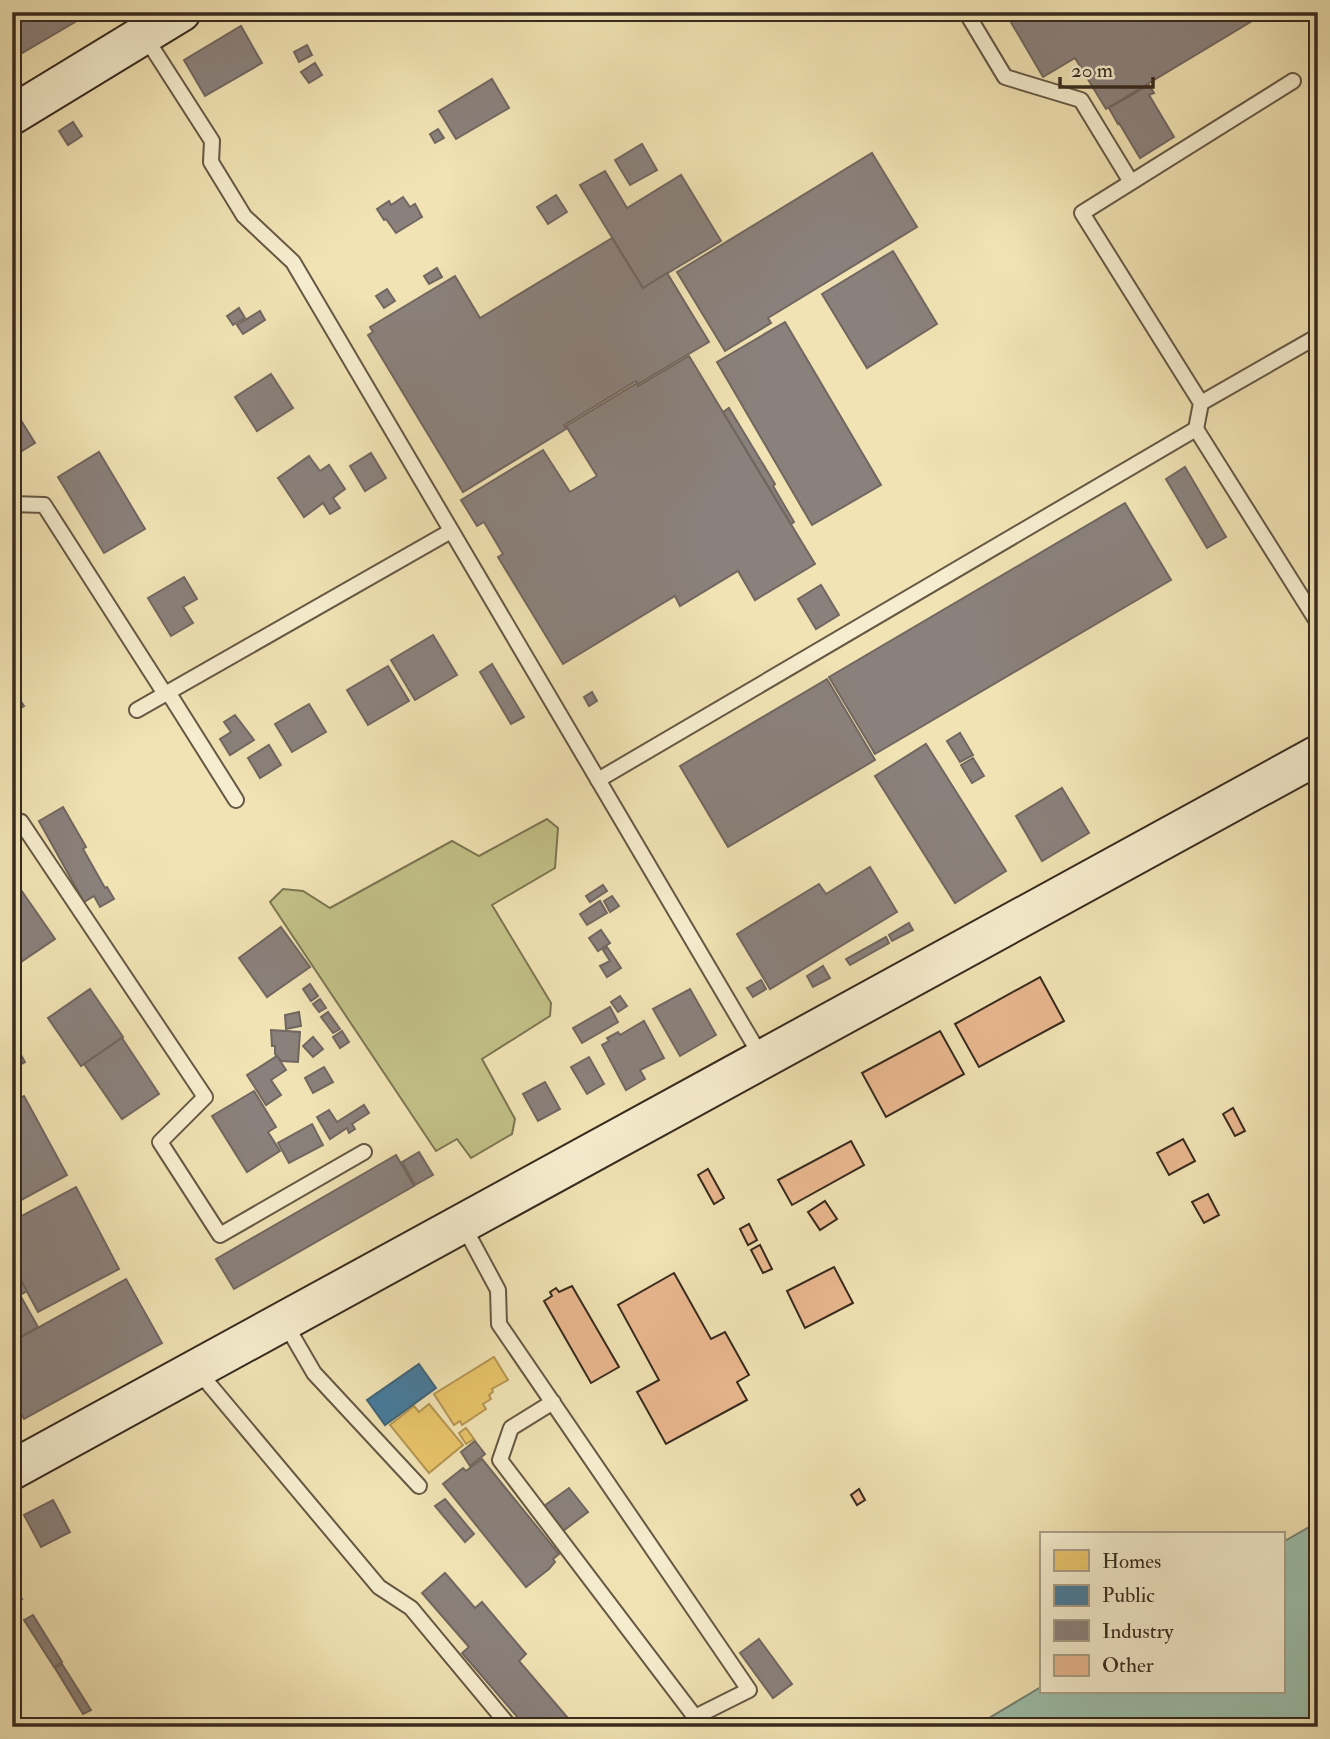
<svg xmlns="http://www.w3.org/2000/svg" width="1330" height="1739" font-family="'IM FELL Double Pica',serif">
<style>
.green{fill:#c2c187;stroke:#7c7652;stroke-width:2}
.water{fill:#9bbeaa;stroke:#738372;stroke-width:2}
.homes{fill:#e9c46a;stroke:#b49653;stroke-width:2}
.public{fill:#457b9d;stroke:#416377;stroke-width:2}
.industry{fill:#8a817c;stroke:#716760;stroke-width:2}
.building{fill:#e9b78e;stroke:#372a1e;stroke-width:2}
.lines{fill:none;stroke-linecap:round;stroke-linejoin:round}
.lane-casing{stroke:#665844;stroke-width:18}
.secondary-casing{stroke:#372a1e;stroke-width:42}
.lane{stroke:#f6edce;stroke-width:14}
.secondary{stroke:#f6edce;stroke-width:38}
</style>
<rect width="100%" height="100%" fill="#f1e3b4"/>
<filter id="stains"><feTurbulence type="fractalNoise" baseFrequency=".00286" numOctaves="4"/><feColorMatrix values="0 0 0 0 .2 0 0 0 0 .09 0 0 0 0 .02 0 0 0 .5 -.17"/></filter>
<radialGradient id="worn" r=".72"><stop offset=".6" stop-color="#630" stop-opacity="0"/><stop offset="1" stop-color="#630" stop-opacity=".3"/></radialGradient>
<polygon class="green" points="547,819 558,828 555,868 492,905 551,1003 550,1016 482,1059 515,1119 512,1134 471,1158 457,1139 436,1151 270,902 283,889 303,891 330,908 452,841 479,856"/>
<polygon class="water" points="1318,1522 1318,1727 974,1727 1041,1687 1041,1692 1283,1692 1283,1542"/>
<g class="homes">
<polygon points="494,1357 508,1380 492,1389 493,1392 489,1395 491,1399 483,1404 486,1409 462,1425 460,1421 454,1425 434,1394"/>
<polygon points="429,1404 463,1445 429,1473 390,1425 414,1406 419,1412"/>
<polygon points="466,1428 474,1439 466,1444 459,1433"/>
</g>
<polygon class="public" points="419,1364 436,1388 385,1425 367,1400"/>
<g class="industry">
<polygon points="12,12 92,12 12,59"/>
<polygon points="1005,12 1267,12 1106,109 1075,58 1043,77"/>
<polygon points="241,26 262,63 205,96 184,60"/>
<polygon points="307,45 312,55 299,62 294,52"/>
<polygon points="315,63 322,75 309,83 301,72"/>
<polygon points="492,79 509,108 456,139 439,111"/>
<polygon points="1149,85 1154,93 1149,95 1174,137 1140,158 1119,123 1118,124 1109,108"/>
<polygon points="73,122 82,136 68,145 59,131"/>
<polygon points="438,129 444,138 435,143 430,134"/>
<polygon points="642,144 657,170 630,185 615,160"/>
<polygon points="872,153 917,227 768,318 771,323 725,351 677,272"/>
<polygon points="605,171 627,208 681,175 721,241 643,288 580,185"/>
<polygon points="556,195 567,212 548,224 537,207"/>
<polygon points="403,197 410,207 415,204 422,217 396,233 386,219 384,220 377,209 389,201 391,205"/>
<polygon points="612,238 643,288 667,273 709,342 638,384 636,381 564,425 566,429 463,492 368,335 373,332 370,327 455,276 480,318"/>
<polygon points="893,251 937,324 867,368 822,294"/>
<polygon points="437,268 442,277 429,284 424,276"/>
<polygon points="387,289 395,301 384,308 376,296"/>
<polygon points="239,308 245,318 233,325 227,316"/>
<polygon points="260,311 265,320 243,334 237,325"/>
<polygon points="785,322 881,485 812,525 717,362"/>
<polygon points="689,356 815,564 755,600 738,571 680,606 675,596 563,664 498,557 503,554 484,522 477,526 461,500 543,450 570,492 597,476 566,426 637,383 638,386"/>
<polygon points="271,374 293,408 257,431 235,397"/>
<polygon points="12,406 35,443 12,457"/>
<polygon points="729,408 775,484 773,486 794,522 791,524 723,412"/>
<polygon points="99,452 145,529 104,553 58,477"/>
<polygon points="371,453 386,478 365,491 350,466"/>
<polygon points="309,456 320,471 329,465 345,489 333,498 340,508 330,514 323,503 304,517 278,478"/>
<polygon points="1185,467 1226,537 1207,548 1166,479"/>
<polygon points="1125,503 1171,580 875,754 829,677"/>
<polygon points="184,577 197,599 183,607 193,623 171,636 148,598"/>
<polygon points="821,585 839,615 816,629 798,599"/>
<polygon points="433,635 457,675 415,700 391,660"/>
<polygon points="492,664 524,717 511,724 480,672"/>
<polygon points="388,666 409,701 368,725 347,690"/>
<polygon points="827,679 875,760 728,847 680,766"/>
<polygon points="12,681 19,691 16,694 24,706 12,714"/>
<polygon points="592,692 597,701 589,706 584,697"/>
<polygon points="309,704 326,732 292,752 275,724"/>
<polygon points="235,715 254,740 230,755 220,739 231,732 224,722"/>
<polygon points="960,733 973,755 960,762 947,741"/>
<polygon points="926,744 1006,871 955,903 875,776"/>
<polygon points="269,745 281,765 260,778 248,758"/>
<polygon points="973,758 984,776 972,783 961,765"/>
<polygon points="1062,788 1089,833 1042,861 1016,816"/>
<polygon points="63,807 86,847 83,849 105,888 107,887 114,899 100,907 94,896 84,902 39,821"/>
<polygon points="870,867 897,912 770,989 737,934 819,884 826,894"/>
<polygon points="12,877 55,939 12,968"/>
<polygon points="603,885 607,891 590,902 586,896"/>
<polygon points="612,896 619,906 610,912 604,901"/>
<polygon points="600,901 607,913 587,925 580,914"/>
<polygon points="909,923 913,930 892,941 889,935"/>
<polygon points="281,927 310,967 267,997 239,958"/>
<polygon points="601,930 610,943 598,951 589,938"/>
<polygon points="886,937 889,943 850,965 846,959"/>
<polygon points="607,947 621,968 607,977 600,966 610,961 603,950"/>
<polygon points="823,966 830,978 813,987 807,976"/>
<polygon points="761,980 766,989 753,997 747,988"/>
<polygon points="310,984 318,996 311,1001 303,989"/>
<polygon points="90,989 123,1037 81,1066 48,1018"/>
<polygon points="690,989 716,1035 680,1056 653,1009"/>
<polygon points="620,996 627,1006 618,1012 611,1002"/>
<polygon points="320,999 326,1008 319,1012 313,1004"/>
<polygon points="610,1007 618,1022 582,1043 573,1028"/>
<polygon points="299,1012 301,1026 286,1029 285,1015"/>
<polygon points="328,1012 340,1029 333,1033 321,1017"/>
<polygon points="644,1021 664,1058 640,1070 645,1079 626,1090 602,1045 609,1041 607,1038 618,1032 620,1035"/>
<polygon points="271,1030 300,1032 298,1062 281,1061 275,1054 275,1046 272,1046"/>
<polygon points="342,1031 349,1042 340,1048 333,1037"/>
<polygon points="313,1037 323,1049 313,1057 303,1046"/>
<polygon points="122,1038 159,1094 122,1119 84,1064"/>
<polygon points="12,1039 25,1062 12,1069"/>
<polygon points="277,1056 286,1070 271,1080 281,1095 266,1105 247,1075"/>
<polygon points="589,1057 604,1084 587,1094 571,1067"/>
<polygon points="324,1067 333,1082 313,1093 305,1078"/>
<polygon points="545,1082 560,1109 538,1121 523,1094"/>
<polygon points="254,1091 276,1127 268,1132 280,1151 247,1172 212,1116"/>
<polygon points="24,1096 67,1175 12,1205 12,1102"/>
<polygon points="364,1105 369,1113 352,1124 355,1129 349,1133 347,1128 330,1139 317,1117 329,1110 337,1122"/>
<polygon points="312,1124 323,1145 289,1163 278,1143"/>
<polygon points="419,1152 433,1175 415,1185 402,1162"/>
<polygon points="396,1155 414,1186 234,1289 216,1259"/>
<polygon points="76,1187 119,1269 38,1312 12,1264 12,1221"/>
<polygon points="12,1264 27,1291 20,1295 38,1327 15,1340 12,1336"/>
<polygon points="126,1279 162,1343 24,1419 12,1397 12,1342"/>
<polygon points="475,1441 485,1454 470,1466 461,1452"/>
<polygon points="482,1459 559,1554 553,1559 555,1562 549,1569 526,1587 443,1484 463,1468 466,1471"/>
<polygon points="569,1488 588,1512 563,1531 544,1506"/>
<polygon points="445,1499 474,1534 465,1542 435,1506"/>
<polygon points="53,1500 70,1532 41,1547 24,1515"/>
<polygon points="445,1573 475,1608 482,1602 526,1654 519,1661 573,1724 570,1727 526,1727 462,1653 469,1647 422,1593"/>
<polygon points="12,1584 22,1599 13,1605 12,1603"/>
<polygon points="33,1615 62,1662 54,1667 24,1620"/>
<polygon points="759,1639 792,1684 773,1698 740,1653"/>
<polygon points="62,1664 91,1710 83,1714 55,1668"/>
</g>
<g class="building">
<polygon points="1040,977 1064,1021 979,1067 955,1024"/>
<polygon points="940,1031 964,1074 886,1117 862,1073"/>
<polygon points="1233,1108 1245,1131 1235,1136 1223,1114"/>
<polygon points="1183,1139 1195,1161 1169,1175 1157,1153"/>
<polygon points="851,1141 864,1165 792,1205 778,1180"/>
<polygon points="708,1169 724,1198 714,1204 698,1175"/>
<polygon points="1208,1194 1219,1215 1204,1223 1192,1202"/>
<polygon points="825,1201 837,1219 820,1230 808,1212"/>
<polygon points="749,1224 757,1240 748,1245 740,1229"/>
<polygon points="760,1245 772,1269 763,1273 751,1250"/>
<polygon points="834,1267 853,1303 805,1328 787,1291"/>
<polygon points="674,1273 711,1339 725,1332 749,1375 737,1382 747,1400 666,1444 637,1392 659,1380 618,1305"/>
<polygon points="572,1286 619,1367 591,1383 544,1301 552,1296 550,1292 556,1288 559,1292"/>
<polygon points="859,1489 865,1500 857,1505 851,1495"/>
</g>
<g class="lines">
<defs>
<g id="lane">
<polyline points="966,12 1005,77 1081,100 1131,182"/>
<polyline points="144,35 212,141 211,162 244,216 293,262 762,1058"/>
<polyline points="1201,403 1318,336"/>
<polyline points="1196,429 1201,403 1082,213 1293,81"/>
<polyline points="12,504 44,505 165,694"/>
<polyline points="168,692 236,800"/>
<polyline points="137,710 451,531"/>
<polyline points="598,780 1196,429 1318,623"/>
<polyline points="12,825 21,822 205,1097 160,1142 220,1235 364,1152"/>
<polyline points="463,1225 498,1290 499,1324 749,1690 695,1717 500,1460 511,1428 553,1402"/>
<polyline points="285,1323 314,1373 419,1486"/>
<polyline points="198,1371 379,1587 411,1608 510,1727"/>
</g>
<g id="secondary">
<polyline points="12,115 181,12"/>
<polyline points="12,1470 1318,755"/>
</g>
</defs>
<use href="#lane" class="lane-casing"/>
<use href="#secondary" class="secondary-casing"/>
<use href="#lane" class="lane"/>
<use href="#secondary" class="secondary"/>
</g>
<rect width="1330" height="1739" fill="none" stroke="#f1e3b4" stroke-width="42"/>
<rect x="14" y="14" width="1302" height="1711" fill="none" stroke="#372a1e" stroke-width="3.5"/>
<rect x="21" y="21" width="1288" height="1697" fill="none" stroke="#372a1e" stroke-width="2"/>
<rect x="1040" y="1532" width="245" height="161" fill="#f6edce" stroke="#aa9f88" stroke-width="2"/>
<rect x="1054" y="1550" width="35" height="21" fill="#e9c46a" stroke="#aa9f88" stroke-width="2"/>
<text x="1102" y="1568" font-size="21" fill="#372a1e">Homes</text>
<rect x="1054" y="1585" width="35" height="21" fill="#457b9d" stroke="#aa9f88" stroke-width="2"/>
<text x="1102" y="1602" font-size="21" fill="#372a1e">Public</text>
<rect x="1054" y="1620" width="35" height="21" fill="#8a817c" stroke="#aa9f88" stroke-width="2"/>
<text x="1102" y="1638" font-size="21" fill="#372a1e">Industry</text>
<rect x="1054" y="1655" width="35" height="21" fill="#e9b78e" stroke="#aa9f88" stroke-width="2"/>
<text x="1102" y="1672" font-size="21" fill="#372a1e">Other</text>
<path d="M1060 77v10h93v-10" fill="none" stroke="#372a1e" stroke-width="3.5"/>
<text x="1071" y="77" font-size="21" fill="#372a1e" stroke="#f6edce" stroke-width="5" paint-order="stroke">20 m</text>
<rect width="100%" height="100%" filter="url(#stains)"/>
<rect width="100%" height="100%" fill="url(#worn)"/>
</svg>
